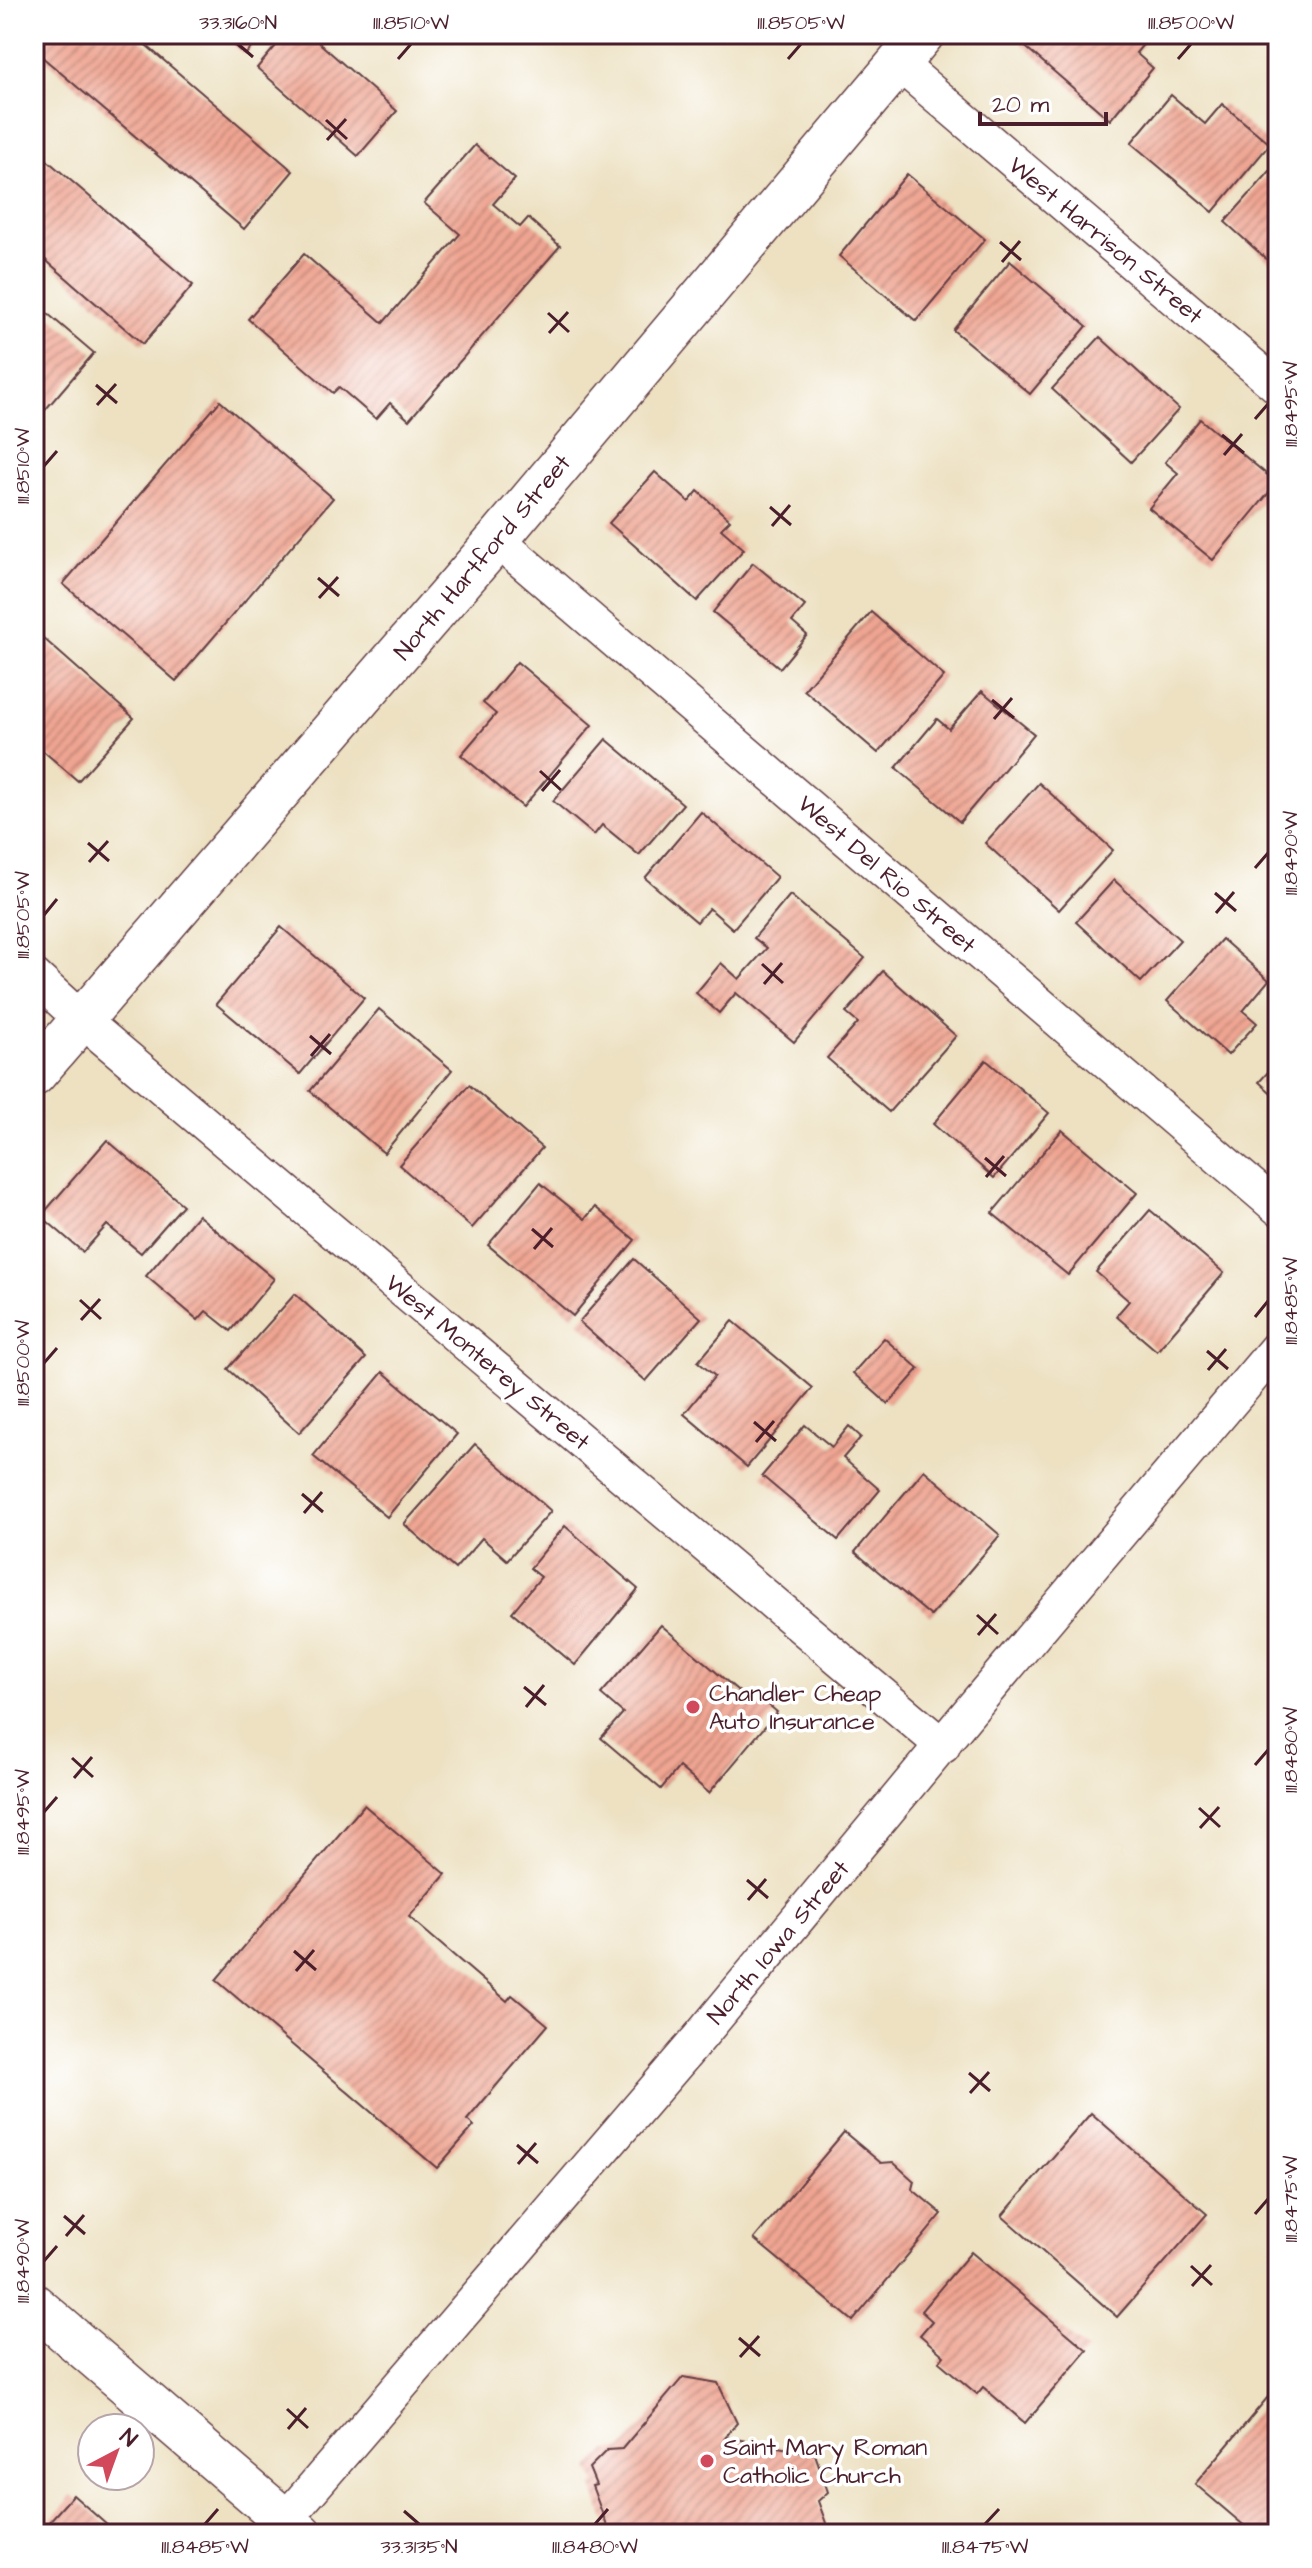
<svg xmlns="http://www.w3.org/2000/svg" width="1312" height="2568" font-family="'Architects Daughter',sans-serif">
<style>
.building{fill:url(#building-hatch)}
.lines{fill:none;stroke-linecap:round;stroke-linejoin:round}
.minor-casing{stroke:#623c42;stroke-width:37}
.tertiary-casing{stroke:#623c42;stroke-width:45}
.minor{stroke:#fff;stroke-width:34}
.tertiary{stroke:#fff;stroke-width:42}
.ticks{fill:none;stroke:#4a1f2b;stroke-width:3}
.poi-dot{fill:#d1495b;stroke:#fff;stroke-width:3}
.labels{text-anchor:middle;stroke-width:7;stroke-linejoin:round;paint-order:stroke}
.street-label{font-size:24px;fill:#4a1f2b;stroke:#fff}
.poi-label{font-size:24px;fill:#4a1f2b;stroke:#fff;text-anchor:start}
.neatline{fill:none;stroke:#4a1f2b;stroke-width:3}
.ticks-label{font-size:20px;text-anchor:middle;fill:#4a1f2b}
</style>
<defs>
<pattern id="building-hatch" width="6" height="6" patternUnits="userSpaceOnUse" patternTransform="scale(2)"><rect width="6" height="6" fill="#efa592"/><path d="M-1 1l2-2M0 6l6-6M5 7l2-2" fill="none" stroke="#c48677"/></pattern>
</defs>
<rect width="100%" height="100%" fill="#fff"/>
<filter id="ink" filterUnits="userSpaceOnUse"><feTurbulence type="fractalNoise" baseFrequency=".0125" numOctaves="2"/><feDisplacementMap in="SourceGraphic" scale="16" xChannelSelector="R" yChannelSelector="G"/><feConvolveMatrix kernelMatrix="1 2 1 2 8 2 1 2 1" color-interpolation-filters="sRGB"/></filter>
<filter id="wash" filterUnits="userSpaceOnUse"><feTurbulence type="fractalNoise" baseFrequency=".006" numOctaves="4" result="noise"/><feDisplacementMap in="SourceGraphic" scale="32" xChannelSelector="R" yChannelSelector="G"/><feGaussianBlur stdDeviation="1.8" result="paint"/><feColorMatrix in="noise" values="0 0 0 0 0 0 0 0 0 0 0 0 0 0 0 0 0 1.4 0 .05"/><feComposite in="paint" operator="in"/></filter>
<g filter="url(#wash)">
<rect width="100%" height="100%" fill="#ede1c2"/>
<g id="blocks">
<g class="building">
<polygon points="34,34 133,34 293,171 244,229 34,50"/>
<polygon points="220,34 263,34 245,55"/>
<polygon points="286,34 309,34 397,111 358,156 257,68"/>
<polygon points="1029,34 1148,34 1150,36 1136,53 1153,68 1110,120 1021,43"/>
<polygon points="1171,95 1205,124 1222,104 1270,144 1213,212 1131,143"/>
<polygon points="475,145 515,179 493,204 520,227 528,218 560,246 409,420 390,403 376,419 339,387 333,393 248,319 304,254 383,323 460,234 424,203"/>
<polygon points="34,149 193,285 143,344 34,250"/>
<polygon points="1278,162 1278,255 1271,263 1225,222"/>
<polygon points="907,174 985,239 916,321 839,256"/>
<polygon points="1010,261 1087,326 1030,394 953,330"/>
<polygon points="34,302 94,353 34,423"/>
<polygon points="1100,337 1179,409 1131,462 1052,389"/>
<polygon points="220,401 333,498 176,681 63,584"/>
<polygon points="1200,419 1277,483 1213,560 1149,508 1178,473 1165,462"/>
<polygon points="655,472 689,502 698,491 730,520 721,529 744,549 697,601 609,523"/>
<polygon points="753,563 805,606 792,622 807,635 780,668 713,612"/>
<polygon points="871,612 944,676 878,753 804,690"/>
<polygon points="34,630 134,718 78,781 34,743"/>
<polygon points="517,662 592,725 523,807 461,755 496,714 483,703"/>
<polygon points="982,691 1034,734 960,822 896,768 937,719 949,729"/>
<polygon points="606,739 683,804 639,855 602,825 594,835 553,801"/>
<polygon points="1039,783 1113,850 1059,910 985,843"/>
<polygon points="701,812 777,877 733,929 709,908 697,922 645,878"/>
<polygon points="1114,880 1180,940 1141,982 1076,922"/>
<polygon points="790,895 865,958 794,1042 736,993 719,1013 696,993 721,963 739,979 767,948 754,938"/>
<polygon points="281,927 364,998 300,1074 216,1004"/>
<polygon points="1222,939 1269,980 1243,1011 1257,1023 1228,1055 1167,1001"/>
<polygon points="883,971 956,1036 889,1112 827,1058 858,1023 846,1013"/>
<polygon points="379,1009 452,1070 384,1153 310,1091"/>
<polygon points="986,1060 1049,1113 994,1178 933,1124"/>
<polygon points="1278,1061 1278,1099 1259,1082"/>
<polygon points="469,1085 542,1148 472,1228 399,1165"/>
<polygon points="1062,1130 1137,1193 1068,1275 992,1213"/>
<polygon points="107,1140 183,1205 141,1253 107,1225 83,1252 41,1216"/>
<polygon points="540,1183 585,1219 595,1207 635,1240 573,1316 488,1245"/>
<polygon points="1150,1210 1224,1273 1157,1351 1116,1316 1129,1301 1096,1272"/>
<polygon points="198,1215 274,1279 231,1331 206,1311 198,1320 146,1276"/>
<polygon points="634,1259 701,1318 646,1381 579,1322"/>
<polygon points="295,1294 366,1358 299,1433 228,1369"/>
<polygon points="733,1321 813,1388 747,1467 684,1414 715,1376 698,1362"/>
<polygon points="884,1338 919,1369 888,1404 853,1373"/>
<polygon points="383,1372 457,1434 387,1517 313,1456"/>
<polygon points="805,1425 832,1447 849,1426 861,1437 843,1458 880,1490 838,1540 762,1476"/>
<polygon points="475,1444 551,1511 507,1560 482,1538 455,1569 404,1524"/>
<polygon points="924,1470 1000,1535 931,1616 855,1552"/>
<polygon points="565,1526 638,1589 575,1665 512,1612 541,1577 530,1568"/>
<polygon points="661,1625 750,1701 756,1694 777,1712 709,1793 679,1767 661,1789 601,1738 623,1713 601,1694"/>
<polygon points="364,1805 446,1874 409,1917 507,2001 512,1995 548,2025 467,2120 474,2126 437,2168 216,1980"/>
<polygon points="1091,2113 1207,2214 1117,2317 1002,2216"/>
<polygon points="844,2132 881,2163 893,2162 914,2181 912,2189 942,2214 853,2321 754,2239"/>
<polygon points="971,2252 1087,2350 1025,2423 983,2387 977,2394 939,2362 944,2356 920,2335 932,2321 921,2311"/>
<polygon points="683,2377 718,2383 737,2423 725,2437 815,2454 828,2492 818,2501 830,2534 610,2534 592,2486 596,2485 589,2468 607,2450 622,2449"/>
<polygon points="1278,2385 1278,2534 1254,2534 1195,2484"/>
<polygon points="73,2495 117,2534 38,2534"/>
</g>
</g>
</g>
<g filter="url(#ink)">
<use href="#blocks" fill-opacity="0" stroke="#623c42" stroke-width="2"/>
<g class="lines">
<defs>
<g id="minor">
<polyline points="898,63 1278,387"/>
<polyline points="497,540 1278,1208"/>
<polyline points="34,976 81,1019 943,1746"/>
<polyline points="273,2534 698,2039 974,1706 1278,1346"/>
</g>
<g id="tertiary">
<polyline points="34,1075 497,540 923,34"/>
<polyline points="34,2305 301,2534"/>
</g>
</defs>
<use href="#minor" class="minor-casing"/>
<use href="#tertiary" class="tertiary-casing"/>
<use href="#minor" class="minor"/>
<use href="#tertiary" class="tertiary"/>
</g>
</g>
<path class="ticks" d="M238,44L253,57M398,59L411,44M788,59L801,44M1178,59L1191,44M326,120L347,139M327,140L346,119M1000,242L1021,260M1002,262L1020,241M548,313L569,332M549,333L568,312M96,385L117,403M97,405L116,384M1255,419L1268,404M1222,435L1244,453M1224,455L1242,434M44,466L57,451M770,507L791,525M772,526L790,505M318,578L339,596M319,598L338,577M992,700L1014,718M994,719L1012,698M540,771L561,790M542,791L560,770M88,843L109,861M89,862L108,841M1255,868L1268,853M1215,893L1236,911M1216,913L1234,892M44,915L57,899M762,964L783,983M764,984L782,963M310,1036L331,1054M311,1056L330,1034M985,1158L1006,1176M986,1177L1004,1156M532,1229L553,1247M534,1249L552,1228M80,1300L101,1319M1255,1317L1268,1301M81,1320L100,1299M1207,1351L1228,1369M44,1363L57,1348M1208,1370L1226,1349M754,1422L776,1441M756,1442L774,1421M302,1494L323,1512M304,1513L322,1492M977,1615L998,1634M978,1635L996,1614M524,1687L546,1705M526,1707L544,1685M72,1758L93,1777M1255,1765L1268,1750M74,1778L92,1757M1199,1808L1220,1827M44,1812L57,1797M1200,1828L1219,1807M747,1880L768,1898M748,1900L766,1879M294,1951L316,1970M296,1971L314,1950M969,2073L990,2091M970,2093L989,2072M517,2145L538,2163M518,2164L536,2143M1255,2214L1268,2199M64,2216L85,2234M66,2236L84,2215M44,2261L57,2246M1191,2266L1212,2285M1192,2286L1211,2265M739,2338L760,2356M740,2357L759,2336M287,2409L308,2428M288,2429L306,2408M404,2511L419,2524M205,2524L218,2509M595,2524L608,2509M985,2524L999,2509"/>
<g class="poi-dot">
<circle cx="693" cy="1707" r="8"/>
<circle cx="707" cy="2461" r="8"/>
</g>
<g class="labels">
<g class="street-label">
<text transform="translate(1106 240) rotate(40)" y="8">West Harrison Street</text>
<text transform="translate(482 557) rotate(-50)" y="8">North Hartford Street</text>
<text transform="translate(887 874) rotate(41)" y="8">West Del Rio Street</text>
<text transform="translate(488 1362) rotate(40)" y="8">West Monterey Street</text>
<text transform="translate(778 1942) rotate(-50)" y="8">North Iowa Street</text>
</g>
<g class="poi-label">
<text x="709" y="1701">Chandler Cheap<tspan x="709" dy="28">Auto Insurance</tspan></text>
<text x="723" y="2455">Saint Mary Roman<tspan x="723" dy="28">Catholic Church</tspan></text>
</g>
</g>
<rect width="1312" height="2568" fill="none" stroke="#fff" stroke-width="88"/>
<g transform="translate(116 2452) rotate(41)"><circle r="38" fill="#ffffff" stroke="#b7a5aa" stroke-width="2"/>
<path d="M0-6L14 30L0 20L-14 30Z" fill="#d1495b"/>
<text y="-12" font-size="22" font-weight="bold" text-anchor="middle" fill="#4a1f2b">N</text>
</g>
<path d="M980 112v12h126v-12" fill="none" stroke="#4a1f2b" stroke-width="4"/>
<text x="992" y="112" font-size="24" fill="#4a1f2b" stroke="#ffffff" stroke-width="6" paint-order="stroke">20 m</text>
<rect x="44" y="44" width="1224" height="2480" class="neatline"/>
<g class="ticks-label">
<text x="238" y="29">33.3160°N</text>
<text x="411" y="29">111.8510°W</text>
<text x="801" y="29">111.8505°W</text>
<text x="1191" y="29">111.8500°W</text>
<text transform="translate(1290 404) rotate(-90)" y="7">111.8495°W</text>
<text transform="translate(22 466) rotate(-90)" y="7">111.8510°W</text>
<text transform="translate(1290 853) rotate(-90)" y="7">111.8490°W</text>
<text transform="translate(22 915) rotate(-90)" y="7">111.8505°W</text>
<text transform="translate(1290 1301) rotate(-90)" y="7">111.8485°W</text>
<text transform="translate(22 1363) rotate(-90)" y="7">111.8500°W</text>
<text transform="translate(1290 1750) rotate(-90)" y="7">111.8480°W</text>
<text transform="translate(22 1812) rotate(-90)" y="7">111.8495°W</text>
<text transform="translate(1290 2199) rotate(-90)" y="7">111.8475°W</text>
<text transform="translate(22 2261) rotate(-90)" y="7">111.8490°W</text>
<text x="205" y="2553">111.8485°W</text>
<text x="419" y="2553">33.3135°N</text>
<text x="595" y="2553">111.8480°W</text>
<text x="985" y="2553">111.8475°W</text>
</g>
</svg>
